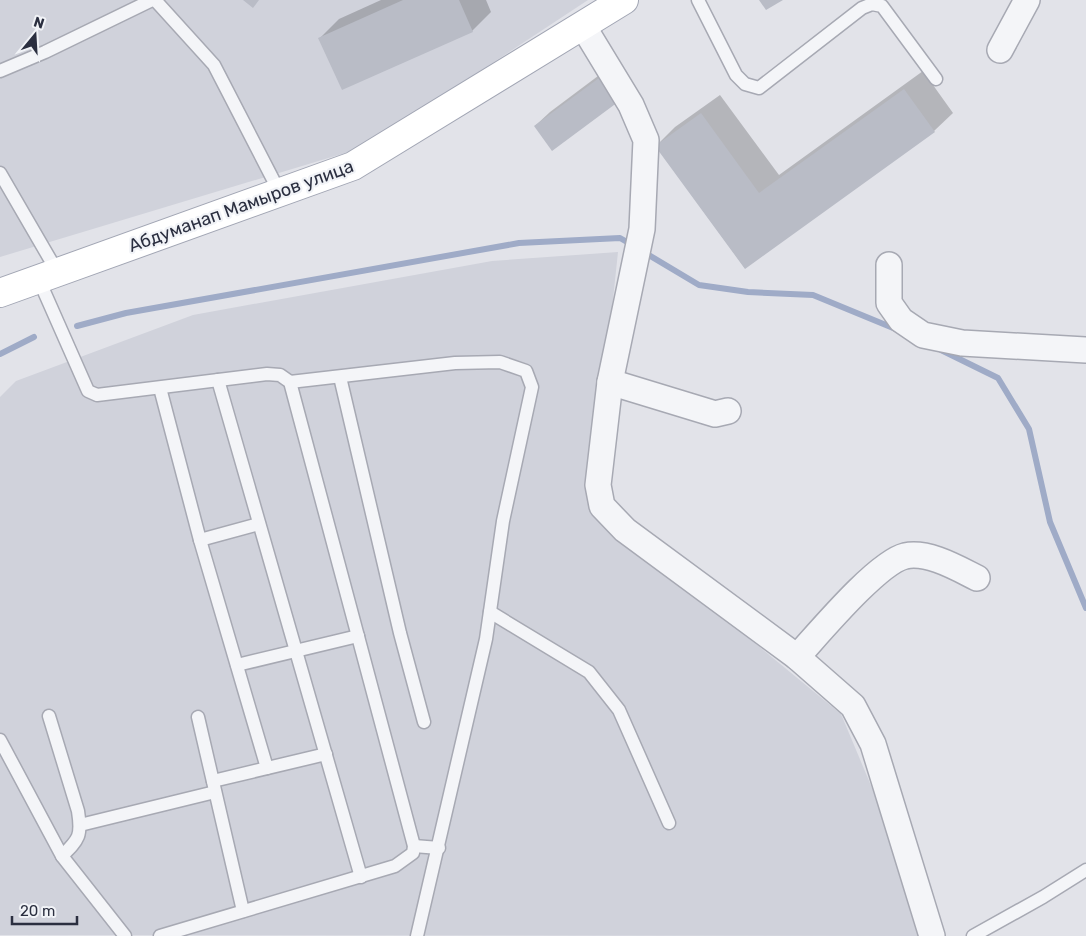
<svg xmlns="http://www.w3.org/2000/svg" width="1086" height="936" font-family="Rubik,sans-serif">
<style>
.built{fill:#d0d2db}
.shadow{fill:#0003}
.lines{fill:none;stroke-linecap:round;stroke-linejoin:round}
.stream{stroke:#9fabc7;stroke-width:6}
.building{fill:#b9bcc6}
.service-casing{stroke:#a7a9b3;stroke-width:15}
.minor-casing{stroke:#a7a9b3;stroke-width:28}
.primary-casing{stroke:#a2a6b4;stroke-width:30}
.service{stroke:#f4f5f8;stroke-width:12}
.minor{stroke:#f4f5f8;stroke-width:25}
.primary{stroke:#fff;stroke-width:28}
.labels{text-anchor:middle;stroke-width:4.5;stroke-linejoin:round;paint-order:stroke}
.street-label{font-size:18px;fill:#2b2f40;stroke:#f1f3f7}
</style>
<rect width="100%" height="100%" fill="#e2e3e9"/>
<g class="built">
<polygon points="0,0 588,0 365,147 0,257"/>
<polygon points="618,252 591,508 841,714 934,936 0,935 0,397 16,381 193,315 492,261"/>
</g>
<g class="shadow">
<polygon points="381,0 486,0 491,12 472,31 320,38 339,19"/>
<polygon points="614,64 631,87 535,126 550,112"/>
<polygon points="923,71 953,113 934,131 745,268 656,146 675,127 720,95 779,175"/>
</g>
<g class="lines">
<g class="stream">
<polyline points="642,251 699,285 748,292 813,295 898,330"/>
<polyline points="77,326 126,313 519,243 620,238 634,246"/>
<polyline points="941,350 998,378 1029,429 1050,522 1086,608"/>
<polyline points="0,354 34,337"/>
</g>
</g>
<g class="building">
<polygon points="243,0 259,0 253,8"/>
<polygon points="403,0 459,0 473,32 342,90 318,38"/>
<polygon points="759,0 783,0 766,10"/>
<polygon points="599,78 618,102 552,151 534,126"/>
<polygon points="904,89 935,132 745,269 655,146 701,113 759,193"/>
</g>
<g class="lines">
<defs>
<g id="service">
<polyline points="155,0 214,65 280,193"/>
<polyline points="698,0 736,75 745,84 759,88 862,8 872,4 882,6 936,79"/>
<polyline points="0,71 45,52 152,0"/>
<polyline points="0,173 58,273"/>
<polyline points="39,280 88,391 97,395 267,374 280,375 290,382 414,846 413,853 395,866 160,936"/>
<polyline points="340,377 400,633 424,722"/>
<polyline points="218,380 361,877"/>
<polyline points="290,382 455,363 500,362 526,371 532,387 503,521 486,639 417,936"/>
<polyline points="160,388 200,540 267,768"/>
<polyline points="200,540 259,524"/>
<polyline points="490,612 589,672 619,710 669,823"/>
<polyline points="237,665 358,636"/>
<path d="M49,716L78,811C82,836 79,839 62,856"/>
<polyline points="198,717 243,911"/>
<polyline points="0,740 62,856 125,936"/>
<polyline points="213,781 326,754"/>
<polyline points="80,825 215,792"/>
<polyline points="414,846 439,848"/>
<polyline points="973,936 1043,897 1086,870"/>
</g>
<g id="minor">
<polyline points="583,26 631,105 646,140 642,229 610,382 598,485 602,506 625,530 797,657 853,706 873,744 932,936"/>
<polyline points="1000,50 1027,0"/>
<polyline points="889,265 889,303 901,320 923,335 962,343 1086,350"/>
<polyline points="610,382 715,414 728,411"/>
<path d="M797,657C819,633 877,563 905,556C928,551 957,568 977,578"/>
</g>
<polyline id="primary" points="0,293 353,166 624,0"/>
</defs>
<use href="#service" class="service-casing"/>
<use href="#minor" class="minor-casing"/>
<use href="#primary" class="primary-casing"/>
<use href="#service" class="service"/>
<use href="#minor" class="minor"/>
<use href="#primary" class="primary"/>
</g>
<g class="labels">
<g class="street-label">
<text transform="translate(241 206) rotate(-20)" y="6">Абдуманап Мамыров улица</text>
</g>
</g>
<g transform="translate(35 35) rotate(18)" stroke="#f1f3f7" stroke-width="4" paint-order="stroke">
<path d="M0-4L9 19L0 12L-9 19Z" fill="#2b2f40"/>
<text y="-8" font-size="14" font-weight="bold" text-anchor="middle" fill="#2b2f40">N</text>
</g>
<path d="M12 916v8h65v-8" fill="none" stroke="#2b2f40" stroke-width="2.5"/>
<text x="20" y="916" font-size="15" fill="#2b2f40" stroke="#f1f3f7" stroke-width="4" paint-order="stroke">20 m</text>
</svg>
